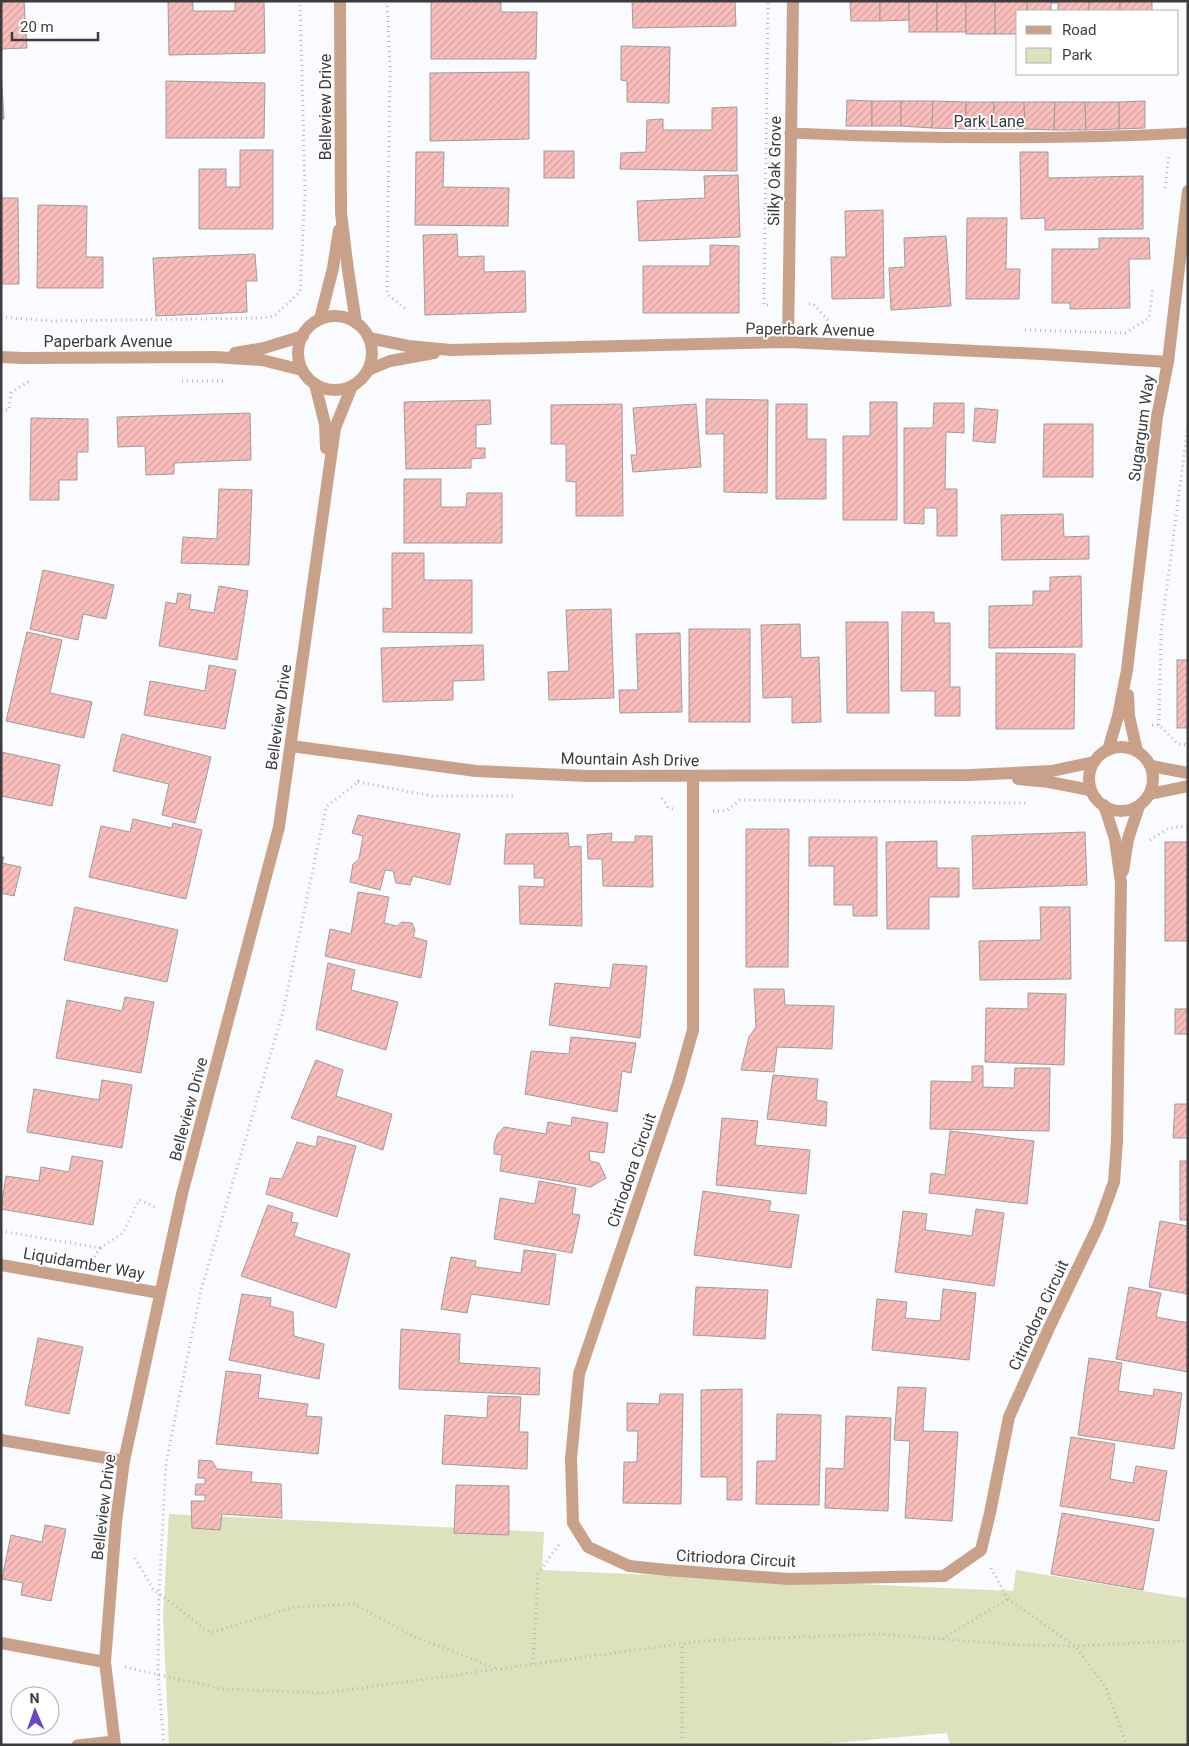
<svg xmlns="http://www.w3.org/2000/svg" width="1189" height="1746" font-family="Roboto,sans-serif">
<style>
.park{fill:#dee2bc}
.building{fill:url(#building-hatch);stroke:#9f9c9b}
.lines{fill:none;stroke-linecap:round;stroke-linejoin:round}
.path{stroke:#b8b9bc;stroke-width:3;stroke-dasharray:1 4;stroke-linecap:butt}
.service{stroke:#c9a189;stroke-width:11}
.minor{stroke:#c9a189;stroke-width:12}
.labels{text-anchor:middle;stroke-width:4;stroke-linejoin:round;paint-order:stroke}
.street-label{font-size:16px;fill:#3b3c3d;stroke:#fff}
</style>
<defs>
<pattern id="building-hatch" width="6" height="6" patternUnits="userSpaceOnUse" patternTransform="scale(1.25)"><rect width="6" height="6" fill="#f9bdbb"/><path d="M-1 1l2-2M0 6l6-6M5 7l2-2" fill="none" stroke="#d6a3a2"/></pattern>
</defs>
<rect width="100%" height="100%" fill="#f9fbfe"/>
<polygon class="park" points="169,1514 544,1532 542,1570 1013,1591 1016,1570 1186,1598 1188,1599 1188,1745 950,1745 947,1733 811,1745 169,1745 163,1616"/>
<g class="building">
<polygon points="1,1 24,1 27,48 1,49"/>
<polygon points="168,1 193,1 193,11 235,11 235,1 264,1 265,53 169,55"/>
<polygon points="431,1 501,1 501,12 537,12 536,59 431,59"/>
<polygon points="632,1 735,1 736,26 633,28"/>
<polygon points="850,1 880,1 880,21 851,21"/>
<polygon points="880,1 909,1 909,20 880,21"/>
<rect x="909" y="1" width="28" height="31"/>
<rect x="937" y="1" width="29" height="31"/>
<rect x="966" y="1" width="29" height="33"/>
<polygon points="995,1 1027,1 1027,11 1018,11 1018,34 995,34"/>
<polygon points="1027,1 1058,1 1058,3 1051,3 1051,11 1027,11"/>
<rect x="1058" y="1" width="31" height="10"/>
<rect x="1089" y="1" width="31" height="10"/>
<rect x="1120" y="1" width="32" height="10"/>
<polygon points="621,46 670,47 669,103 627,102 627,81 621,80"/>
<polygon points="1,72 4,119 1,119"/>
<polygon points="529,72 529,139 430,141 430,73"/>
<polygon points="166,81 265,83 264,138 166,138"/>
<polygon points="847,100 872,101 872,126 846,126"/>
<rect x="872" y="101" width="29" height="25"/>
<polygon points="901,101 933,101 932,128 901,126"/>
<polygon points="933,101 966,102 966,129 932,128"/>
<polygon points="1145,101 1145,128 1119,129 1119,102"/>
<rect x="966" y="102" width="28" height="27"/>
<polygon points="994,102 1024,102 1025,129 994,129"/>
<polygon points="1024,102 1055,102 1054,130 1025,129"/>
<polygon points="1055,102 1085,102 1086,130 1054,130"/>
<polygon points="1085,102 1119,102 1119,129 1086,130"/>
<polygon points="737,107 737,171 620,169 621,153 646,152 647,120 663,119 663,130 712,130 712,108"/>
<polygon points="240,150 273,150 273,229 199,229 199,169 226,169 226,187 240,187"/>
<rect x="544" y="151" width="30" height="27"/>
<polygon points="416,152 444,152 443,187 509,188 508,226 415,225"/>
<polygon points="1020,152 1048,152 1048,178 1143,176 1143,229 1045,230 1045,218 1021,219"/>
<polygon points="738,175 740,237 639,241 637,201 705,198 704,176"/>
<polygon points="1,198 18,198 19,284 1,284"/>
<polygon points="38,205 87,206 86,257 103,257 103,288 37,288"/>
<polygon points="883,210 884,298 832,299 831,257 846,257 845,211"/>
<polygon points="967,218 1007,218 1006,269 1020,269 1019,299 966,299"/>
<polygon points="457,234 458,257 484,256 484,272 525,271 526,312 425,315 423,235"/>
<polygon points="946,236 951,306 891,310 889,268 905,267 904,238"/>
<polygon points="1099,238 1149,238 1150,259 1129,259 1130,308 1070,309 1070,303 1052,303 1052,249 1099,249"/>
<polygon points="710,245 739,246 739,313 643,313 643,266 710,266"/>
<polygon points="255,254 257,281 246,281 247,312 156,316 153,258"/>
<polygon points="706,399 768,400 767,493 724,492 724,434 706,434"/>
<polygon points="490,400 491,424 476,425 476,448 485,448 485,458 471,459 471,468 406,469 404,402"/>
<polygon points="870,402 897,402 897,520 843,520 843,436 870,436"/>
<polygon points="934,403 964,403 964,433 946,432 945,489 957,489 957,536 937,536 937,508 924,508 924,524 904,523 904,428 933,428"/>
<polygon points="622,404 623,516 576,516 576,482 566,481 566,444 551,444 551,405"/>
<polygon points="696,404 701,467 633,472 631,455 637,455 633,408"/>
<polygon points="776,404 807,404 807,439 826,439 826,499 776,499"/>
<polygon points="975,408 998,410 995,443 973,441"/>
<polygon points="250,413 251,460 174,463 174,474 146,475 145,446 118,447 117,417"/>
<polygon points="31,418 88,419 88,452 77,452 77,480 59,480 59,500 30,500"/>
<polygon points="1044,424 1093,424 1093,477 1043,477"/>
<polygon points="404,479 441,479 441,507 466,507 467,493 502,493 502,543 404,543"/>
<polygon points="219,489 252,490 249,565 181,563 183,537 217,539"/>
<polygon points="1063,514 1064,537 1089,536 1089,559 1002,560 1001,515"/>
<polygon points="392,553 424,553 424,580 472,580 472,633 383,632 383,608 392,609"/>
<polygon points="43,570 114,585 106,619 83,614 78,640 30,629"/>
<polygon points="1081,576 1082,647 989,648 989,606 1033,605 1033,591 1050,591 1050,577"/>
<polygon points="219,586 248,591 237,660 159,646 166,602 176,604 178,593 191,595 189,609 214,613"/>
<polygon points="611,609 614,698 549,700 548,672 569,671 566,610"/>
<polygon points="902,612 934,612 934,623 950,623 950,687 960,687 960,716 935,716 935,691 901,691"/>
<polygon points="846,622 888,622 889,713 847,713"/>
<polygon points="800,624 801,658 819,657 821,722 792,723 792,697 763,698 761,625"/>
<rect x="689" y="629" width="61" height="93"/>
<polygon points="27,632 62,640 50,693 92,702 84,738 6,721"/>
<polygon points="680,633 682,712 620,713 619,690 638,690 636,634"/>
<polygon points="483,645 484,680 453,681 453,700 383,702 381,648"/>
<polygon points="996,653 1075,654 1074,729 996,729"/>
<rect x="1177" y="660" width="11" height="68"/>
<polygon points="209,665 236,670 225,729 144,715 150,681 205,691"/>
<polygon points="122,734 211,757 195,823 162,815 169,784 113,771"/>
<polygon points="1,752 60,765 52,806 1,796"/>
<polygon points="358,815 460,834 450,885 413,876 410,885 396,883 393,871 385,870 380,890 350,882 353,864 359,859 363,836 352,833"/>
<polygon points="133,819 172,828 173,823 202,830 186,899 89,877 101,826 130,832"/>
<polygon points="746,829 789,829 788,967 746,967"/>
<polygon points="1085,832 1087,885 973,889 972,836"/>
<polygon points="568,833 569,847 581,846 582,926 520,924 519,886 544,887 544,878 534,878 534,864 504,864 506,834"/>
<polygon points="612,833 611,842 635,842 635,836 652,836 653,887 603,886 602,859 588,859 587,835"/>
<polygon points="809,837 877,837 877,916 853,916 853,905 834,905 834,866 809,866"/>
<polygon points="937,841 937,868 959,868 959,897 929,897 929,929 887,929 886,842"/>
<rect x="1165" y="842" width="23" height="99"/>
<polygon points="1,857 4,857 2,863 21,867 14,896 1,893"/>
<polygon points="358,892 389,897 384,923 397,926 402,922 412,923 415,930 413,937 427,941 421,978 325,956 330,929 351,934"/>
<polygon points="75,907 178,930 167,982 64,960"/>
<polygon points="1040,907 1070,907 1071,979 980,980 979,941 1041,940"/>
<polygon points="328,963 355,970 351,990 398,1002 386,1050 316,1029"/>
<polygon points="613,964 647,966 640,1038 549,1025 555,983 610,988"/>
<polygon points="754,989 784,989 785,1005 834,1006 832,1049 777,1047 774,1072 741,1070 749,1037 756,1027"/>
<polygon points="1028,993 1066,994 1064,1065 985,1062 986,1008 1028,1009"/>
<polygon points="125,997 154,1002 141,1073 56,1058 67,1000 122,1011"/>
<rect x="1175" y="1009" width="13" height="25"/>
<polygon points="571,1037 636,1043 631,1073 622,1071 617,1112 525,1094 531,1051 569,1054"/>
<polygon points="316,1060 343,1070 336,1096 392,1114 383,1150 291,1118"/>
<polygon points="972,1066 983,1066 983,1087 1014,1088 1015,1068 1050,1068 1049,1131 930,1129 931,1081 972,1082"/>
<polygon points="773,1075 818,1079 816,1100 827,1102 826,1126 767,1119"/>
<polygon points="102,1080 132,1085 122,1148 27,1132 34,1089 99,1100"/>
<polygon points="1175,1104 1188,1104 1188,1138 1173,1138"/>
<polygon points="572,1117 608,1123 604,1153 589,1151 590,1161 599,1163 606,1178 591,1187 500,1171 502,1155 494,1154 494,1144 497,1135 504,1127 546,1134 548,1122 571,1126"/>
<polygon points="722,1118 758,1121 755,1145 810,1150 806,1194 716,1185"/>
<polygon points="950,1131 1034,1141 1027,1204 929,1193 931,1173 945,1175"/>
<polygon points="318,1136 356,1146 337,1217 266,1194 270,1178 282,1179 297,1142 316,1147"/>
<polygon points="72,1156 103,1161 93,1225 1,1209 6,1176 39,1181 41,1167 69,1172"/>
<rect x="1180" y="1161" width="8" height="59"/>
<polygon points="539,1181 576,1188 572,1214 580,1215 572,1253 494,1239 500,1198 535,1204"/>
<polygon points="703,1191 771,1201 769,1211 799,1215 791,1268 694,1255"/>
<polygon points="268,1205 293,1213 291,1222 298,1223 294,1236 350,1254 336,1308 241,1276"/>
<polygon points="976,1209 1004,1213 994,1286 895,1272 903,1211 927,1214 925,1230 972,1236"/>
<polygon points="1160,1221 1188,1226 1188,1294 1149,1287"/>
<polygon points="524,1250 556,1254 549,1305 471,1294 467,1313 441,1309 451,1257 476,1261 475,1267 521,1273"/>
<polygon points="696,1287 768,1290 765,1339 693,1335"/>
<polygon points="1129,1287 1161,1293 1156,1317 1188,1323 1188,1372 1116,1359"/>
<polygon points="943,1289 976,1293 969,1360 872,1350 877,1299 907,1302 905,1318 940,1321"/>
<polygon points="242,1294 271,1298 270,1306 293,1312 294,1336 324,1344 319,1379 229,1360"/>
<polygon points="401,1329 460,1334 459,1363 540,1368 539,1395 399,1389"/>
<polygon points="38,1338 83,1347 69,1414 25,1405"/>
<polygon points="1089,1358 1122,1363 1118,1391 1153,1396 1154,1389 1182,1393 1174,1449 1078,1435"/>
<polygon points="226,1371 261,1375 258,1398 308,1404 306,1416 322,1417 318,1454 216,1444"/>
<polygon points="898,1387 926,1388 923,1431 958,1432 952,1521 905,1518 910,1441 894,1440"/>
<polygon points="742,1389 742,1500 727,1500 727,1477 701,1477 701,1390"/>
<polygon points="660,1394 683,1394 681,1504 623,1503 624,1462 637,1462 638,1431 627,1431 627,1403 659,1404"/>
<polygon points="488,1396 521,1397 519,1432 528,1432 527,1469 442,1464 445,1415 487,1418"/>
<polygon points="777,1414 821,1415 819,1505 756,1504 757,1461 776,1461"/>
<polygon points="846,1416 891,1418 888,1511 825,1508 826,1468 844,1469"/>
<polygon points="1071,1437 1115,1444 1110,1479 1133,1483 1136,1466 1167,1471 1159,1521 1060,1506"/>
<polygon points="199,1460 212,1461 217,1469 252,1472 251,1482 281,1484 282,1518 222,1514 220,1530 192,1528 191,1501 205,1501 205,1495 195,1495 196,1484 205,1484 205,1478 198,1478"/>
<polygon points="456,1485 509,1486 509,1535 454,1533"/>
<polygon points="1062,1513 1154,1529 1143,1590 1051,1574"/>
<polygon points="45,1525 66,1529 51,1601 21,1595 23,1583 2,1579 11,1535 42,1542"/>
</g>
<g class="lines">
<g class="path">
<polyline points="387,1 390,64 387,294 408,311"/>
<polyline points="1165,188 1169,154"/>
<polyline points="809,304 813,304 830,322"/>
<polyline points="768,305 764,305 768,1"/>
<polyline points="1,317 53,321 262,318 274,316 300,292 305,193 300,1"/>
<polyline points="1025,330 1125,333 1149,318 1153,288"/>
<polyline points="182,381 223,381"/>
<polyline points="1,410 9,410 11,393 31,380"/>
<polyline points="1152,725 1159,725 1178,744 1188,745"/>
<polyline points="1159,725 1161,632 1188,424"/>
<polyline points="358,782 432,796 513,796"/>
<polyline points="662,798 668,807 673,809"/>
<polyline points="713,811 726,811 740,800 1028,803"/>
<polyline points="1150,840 1169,828 1188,826"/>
<polyline points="1,1231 100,1248 92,1261"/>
<polyline points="100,1248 123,1233 139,1200 158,1208"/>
<polyline points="135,1558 153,1589 210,1633 295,1607 354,1604 413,1636 498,1669"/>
<polyline points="991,1568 1008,1599 1075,1646 1106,1688 1127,1745"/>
<polyline points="942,1639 1008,1599"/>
<polyline points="533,1664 538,1574 560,1543"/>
<polyline points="125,1667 222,1689 325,1693 701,1641 877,1634 1019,1645 1075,1646 1183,1641 1188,1643"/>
<polyline points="682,1738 682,1644"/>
<polyline points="164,1745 158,1675 159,1594 166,1463 201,1290 283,1012 326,807 358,782 359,776"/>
</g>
<g class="service">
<path d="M790,133C923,139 1055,140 1188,133"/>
<polyline points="77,1745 114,1741"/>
</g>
<g class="minor">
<polyline points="340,1 341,213 348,270 356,323"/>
<circle cx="335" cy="353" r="37"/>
<polyline points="320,319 333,268 339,230"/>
<polyline points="369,338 408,346 451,350 788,342 1041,354 1168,362"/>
<polyline points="788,342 793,1"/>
<polyline points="235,353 264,348 303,336"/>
<polyline points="1,357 22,358 215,357 262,360 302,370"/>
<polyline points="368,370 390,361 434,353"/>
<polyline points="315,384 325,424 326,448"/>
<polyline points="1128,695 1129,716 1137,751"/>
<polyline points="291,746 476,771 588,776 970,775 1052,771 1094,762"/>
<circle cx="1121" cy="779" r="32"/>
<polyline points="1108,750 1118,716 1127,670 1157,417 1168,362 1188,191"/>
<polyline points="1151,766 1188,773"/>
<polyline points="693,776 693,1030 678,1083 579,1374 571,1459 573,1523 588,1547 629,1566 667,1570 789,1579 944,1576 981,1550 990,1513 1009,1417 1049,1328 1098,1226 1114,1182 1117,1141 1121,883 1115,839 1104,805"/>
<polyline points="1018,779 1049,782 1090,790"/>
<polyline points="1150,794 1188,786"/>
<polyline points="1123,871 1128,839 1139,806"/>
<polyline points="1,1265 160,1293"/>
<polyline points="1,1440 124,1461"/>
<polyline points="1,1643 105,1662"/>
<polyline points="115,1745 105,1662 116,1522 124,1461 182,1194 279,827 335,428 352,386"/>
</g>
</g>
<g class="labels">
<g class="street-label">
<text transform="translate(325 107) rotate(-90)" y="6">Belleview Drive</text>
<text x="989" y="127">Park Lane</text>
<text transform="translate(774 171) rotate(-89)" y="6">Silky Oak Grove</text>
<text transform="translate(810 329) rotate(1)" y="6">Paperbark Avenue</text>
<text x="108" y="347">Paperbark Avenue</text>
<text transform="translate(1141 428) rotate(-82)" y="6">Sugargum Way</text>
<text transform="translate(278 717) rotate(-82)" y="6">Belleview Drive</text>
<text transform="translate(630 759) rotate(1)" y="6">Mountain Ash Drive</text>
<text transform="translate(188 1109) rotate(-75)" y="6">Belleview Drive</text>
<text transform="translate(631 1170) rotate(-71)" y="6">Citriodora Circuit</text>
<text transform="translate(84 1263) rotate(10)" y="6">Liquidamber Way</text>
<text transform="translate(1038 1315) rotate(-65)" y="6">Citriodora Circuit</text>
<text transform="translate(103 1507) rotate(-83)" y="6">Belleview Drive</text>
<text transform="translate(736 1558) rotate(3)" y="6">Citriodora Circuit</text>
</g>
</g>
<rect width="1189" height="1746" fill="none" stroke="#3b3c3d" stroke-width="5"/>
<rect x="1016" y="10" width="162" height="65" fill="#ffffff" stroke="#b1b1b1"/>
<rect x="1026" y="26" width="25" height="8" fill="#c9a189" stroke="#b1b1b1"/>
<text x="1062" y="35" font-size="15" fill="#3b3c3d">Road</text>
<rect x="1026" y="48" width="25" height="15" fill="#dee2bc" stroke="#b1b1b1"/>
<text x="1062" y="60" font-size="15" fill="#3b3c3d">Park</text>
<g transform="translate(35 1711) rotate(358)"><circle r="24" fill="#ffffff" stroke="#b1b1b1"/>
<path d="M0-4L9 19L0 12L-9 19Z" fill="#6648c1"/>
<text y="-8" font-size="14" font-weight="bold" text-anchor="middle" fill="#3b3c3d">N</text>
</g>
<path d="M12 32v8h86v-8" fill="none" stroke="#3b3c3d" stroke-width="2.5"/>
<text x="20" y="32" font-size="15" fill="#3b3c3d" stroke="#ffffff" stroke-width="4" paint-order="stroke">20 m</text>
</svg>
